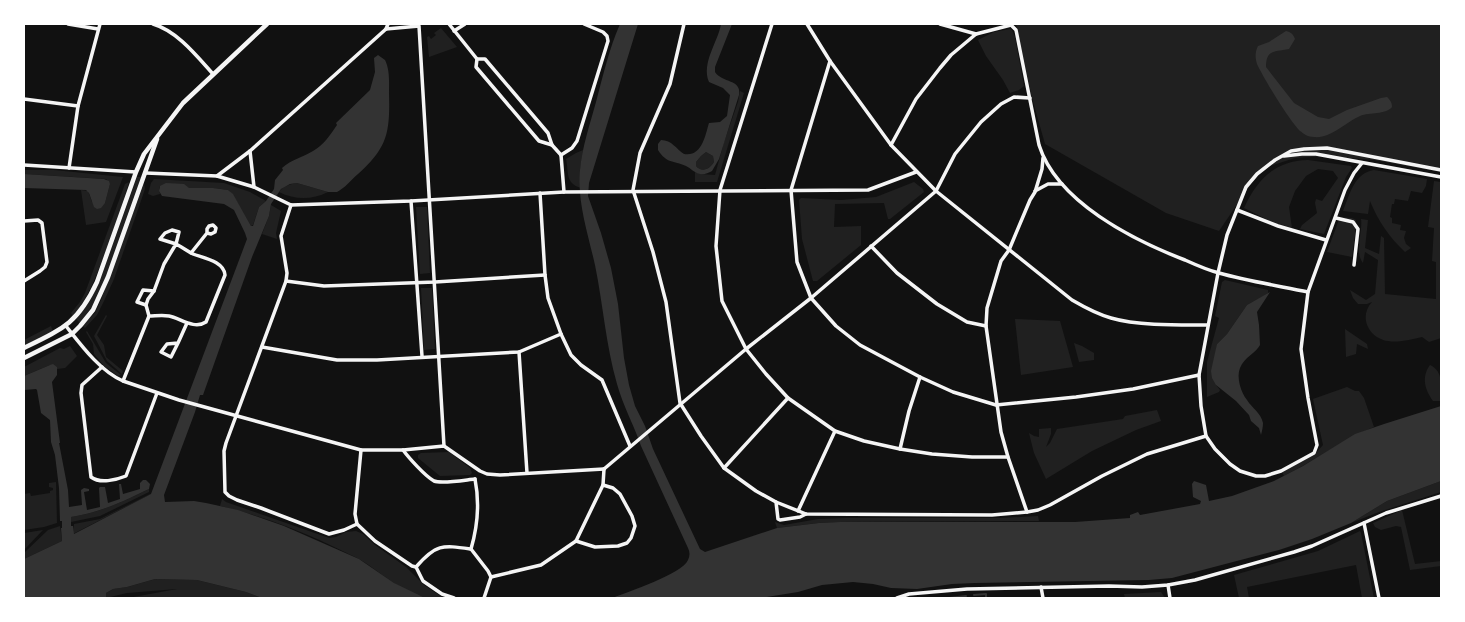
<svg xmlns="http://www.w3.org/2000/svg" width="1465" height="622" font-family="Raleway,sans-serif">
<style>
.green{fill:#202020}
.water{fill:#333;fill-rule:evenodd}
.lines{fill:none;stroke-linecap:round;stroke-linejoin:round}
.stream{stroke:#333;stroke-width:2}
.minor{stroke:#f5f5f5;stroke-width:3.5}
.secondary{stroke:#f5f5f5;stroke-width:4.5}
</style>
<rect width="100%" height="100%" fill="#111"/>
<g class="green">
<polygon points="1016,24 1441,24 1441,172 1374,160 1325,156 1295,158 1261,169 1219,231 1166,213 1045,144 1032,98"/>
<polygon points="441,28 457,47 429,57 427,37 429,36 431,39 436,35 434,33"/>
<polygon points="1010,29 1012,30 1015,37 1024,86 1019,90 1010,93 1003,80 986,56 978,40 994,32"/>
<polygon points="740,91 744,93 717,182 695,182 695,172 701,174 715,175 724,142 738,102"/>
<path d="M583,150L580,171L581,188C565,183 569,173 566,159L576,153Z"/>
<path d="M706,152L713,156L714,162C710,169 702,173 696,166V162L701,156Z"/>
<path d="M1308,160L1351,166L1352,168L1346,177L1324,234L1300,229L1302,225L1317,213L1315,203L1316,199L1322,201L1338,178L1333,171L1318,169L1306,176L1295,191L1289,207L1292,228L1270,221L1244,208C1257,179 1275,161 1308,160Z"/>
<polygon points="24,170 54,170 123,177 106,222 86,225 81,190 88,191 92,202 105,203 110,184 106,179 24,174"/>
<path d="M1374,170L1427,179L1426,186L1422,193L1411,191L1408,201L1395,199L1394,204H1392L1390,217L1392,218V223L1401,225L1400,230L1406,231L1404,238L1406,244L1411,248L1405,252C1390,238 1378,221 1370,201L1368,214L1343,211C1349,196 1354,173 1374,170Z"/>
<path d="M137,177H142L109,270L96,301L80,323L76,319C86,308 92,297 99,283Z"/>
<polygon points="154,179 224,183 250,192 266,201 259,207 253,225 251,226 233,195 228,190 213,188 189,188 160,186 159,188 160,194 153,196 148,194 151,183"/>
<path d="M1434,181L1441,182V338L1429,342L1422,337C1412,339 1399,343 1388,341C1369,338 1358,317 1372,302L1367,304H1358L1353,298L1350,290L1366,300L1375,294L1378,260L1365,252L1363,263C1354,252 1363,232 1361,219L1368,220L1365,248L1379,254L1381,236L1384,238L1385,294L1436,299V262L1432,261L1434,228L1428,227Z"/>
<path d="M129,182C122,206 114,229 105,253C96,276 89,297 73,316L71,313L80,302L85,293L125,184Z"/>
<polygon points="914,182 923,189 924,192 890,219 888,219 884,203 835,204 834,227 861,226 861,245 817,281 813,281 802,239 799,200 801,198 841,200 876,197"/>
<polygon points="144,183 145,189 114,279 104,301 97,315 85,328 82,325 95,313 101,300"/>
<path d="M297,183L328,192C312,200 295,200 279,192C283,186 290,184 297,183Z"/>
<polygon points="271,205 281,211 276,233 277,239 262,234 269,216"/>
<polygon points="416,207 427,207 430,273 420,274"/>
<polygon points="1340,217 1352,218 1356,220 1356,227 1352,257 1327,252"/>
<polygon points="1225,280 1268,290 1268,293 1264,296 1247,305 1227,334 1217,344 1216,385 1220,390 1219,392 1207,397 1207,362 1219,318 1215,316 1222,282"/>
<polygon points="421,288 432,288 435,349 424,350"/>
<polygon points="106,315 107,316 97,335 104,345 106,357 123,371 122,374 107,361 94,336"/>
<polygon points="1015,319 1060,321 1073,367 1021,375"/>
<polygon points="51,326 53,332 24,346 24,340"/>
<polygon points="1345,329 1367,344 1368,349 1357,344 1356,354 1346,357"/>
<polygon points="87,331 106,363 121,375 118,376 104,366 94,354 93,344 86,332"/>
<polygon points="1074,343 1082,346 1094,353 1094,360 1079,362"/>
<polygon points="70,346 77,356 65,368 57,369 57,367 50,365 24,376 24,367 60,348 64,349"/>
<path d="M1430,365C1444,371 1441,388 1441,401H1433C1425,390 1421,377 1430,365Z"/>
<path d="M1347,387L1355,391H1359L1364,398L1374,427C1341,440 1315,461 1284,476L1282,472L1314,455L1323,445L1313,399Z"/>
<polygon points="1157,410 1161,421 1136,430 1092,451 1046,479 1034,453 1029,433 1034,436 1039,437 1039,429 1051,428 1051,434 1046,447 1050,443 1057,429 1123,419 1125,416"/>
<polygon points="449,452 470,468 472,473 470,475 440,476 418,458 418,455 421,453"/>
<polygon points="1441,481 1441,492 1379,512 1351,523 1387,501"/>
<polygon points="56,482 57,523 44,527 24,530 24,494 30,493 31,496 50,493 50,491 53,490 53,488 49,487 49,483"/>
<path d="M149,489V492L100,516L71,522V517C101,512 122,502 149,489Z"/>
<polygon points="150,494 151,494 73,534 74,524 100,519"/>
<path d="M222,499L226,502L329,538L336,537L346,532L356,531L363,534L375,545L406,567L424,585L442,597L441,598C436,598 431,599 426,598C403,595 378,569 357,558C314,536 268,517 220,506Z"/>
<polygon points="1402,510 1415,564 1441,561 1441,566 1410,570 1401,527 1396,526 1381,530 1375,527 1373,523"/>
<polygon points="1038,516 1039,521 840,522 819,523 777,528 775,522 784,525 818,519 845,518 999,518"/>
<polygon points="60,526 62,541 24,559 24,553 48,530"/>
<polygon points="43,530 24,550 24,533"/>
<polygon points="1360,531 1361,533 1374,598 1362,598 1356,565 1247,587 1249,598 1239,598 1234,575 1318,551"/>
<polygon points="155,579 197,580 246,592 262,598 128,598 177,589 127,593 106,598 106,593 113,589 127,587"/>
<polygon points="1161,592 1165,598 1125,598 1124,594"/>
</g>
<g class="water">
<path d="M620,24H638L589,183L588,196L601,233L611,268L618,304L624,358L629,385L635,406L645,426L653,449L700,549L705,552L777,528L819,523L840,522H1075L1130,518V515L1138,512L1140,515L1200,504L1201,501L1193,497L1192,484L1194,481L1206,485L1209,501L1232,496L1274,481L1303,466L1355,434L1384,424L1441,406V481L1387,501L1351,523L1312,539L1279,550L1172,578L1149,580L975,583L952,584L917,589L891,588L873,584L853,582L822,585L798,592L760,598H612C628,592 682,574 688,560C690,556 690,552 688,548L641,446C634,425 623,406 617,384C606,346 603,304 595,265C588,234 577,202 580,170C582,147 590,124 596,102C603,76 609,49 620,24Z"/>
<path d="M721,24H732L715,67V72C722,83 742,79 739,95L719,159L712,171C708,173 704,175 700,174C694,173 691,168 686,166C673,160 667,164 658,150V144L661,140C672,140 676,149 684,154C702,157 705,136 709,123L720,122L727,116L730,95L723,88L709,82C701,63 718,42 721,24ZM706,152L713,156L714,162C710,169 702,173 696,166V162L701,156Z"/>
<path d="M1286,31C1291,32 1293,34 1295,39L1289,49C1275,52 1266,49 1266,67L1294,103L1318,117L1329,119L1347,110L1381,98L1387,97C1390,100 1392,102 1392,107C1385,115 1370,112 1360,116C1346,122 1330,139 1314,137C1308,137 1304,134 1300,131C1289,120 1264,79 1257,64C1255,57 1255,52 1258,46L1269,42Z"/>
<path d="M378,55L385,60C390,70 389,82 389,93C390,132 388,147 358,174C351,180 345,188 337,192H328L297,183L290,184L281,189L271,204L269,216L252,257L203,395H200L195,412L164,495L165,502L194,501L206,503L238,510L284,526L359,559L394,583L425,598H262L246,592L197,580L155,579L127,587L113,589L106,593V598H24V559L62,541L61,528H62V521H60L59,488L55,455L51,442L50,420L41,413L37,390L36,389L24,390V376L50,365L53,364L57,367V375L52,382L60,443H59L68,490L69,507L82,505L81,490L84,488L89,489V491L84,492L87,510L100,507L99,488L100,487H105L108,503L120,499L119,484H121L123,494L140,489V483L143,480H146L150,484L149,489C122,502 101,512 71,517V526H73L74,534L151,494L247,239L245,233L234,210L224,204L162,196L159,191L160,186L166,183L184,184L189,188H213L228,190L233,194L251,226H253L259,207L266,201L274,189L275,180L283,170L282,168C292,159 302,158 313,151C324,145 330,135 337,125L336,123L370,90L375,72L374,58Z"/>
<polygon points="24,174 104,179 109,181 110,184 105,203 101,208 97,209 94,207 89,193 86,190 24,188"/>
<path d="M1270,292L1257,312L1259,325L1260,345C1256,353 1244,357 1240,368C1236,377 1241,393 1247,400C1252,408 1261,413 1263,423C1263,427 1262,431 1261,435L1259,428L1251,421L1249,415L1236,401L1216,385L1212,378L1211,371L1217,344L1227,334L1247,305Z"/>
</g>
<g class="lines">
<g class="stream">
<polyline points="974,595 986,594 986,598"/>
<polyline points="949,598 966,596"/>
</g>
<g class="minor">
<polyline points="68,24 98,29"/>
<path d="M153,24C177,31 196,55 213,74"/>
<polyline points="388,24 386,29 419,26 444,446"/>
<polyline points="449,24 477,59 476,67 539,141 552,145"/>
<polyline points="684,24 670,84 640,153 633,190 653,252 666,302 680,403 701,436 724,468 756,491 776,502 778,519 780,520 800,517 806,514"/>
<polyline points="772,24 720,190 716,246 722,301 746,349 766,374 788,398 835,431 864,441 900,449 932,454 972,457 1008,457"/>
<path d="M807,24L830,61L891,145L936,191L1072,300C1084,307 1097,314 1111,318C1138,326 1180,325 1208,325"/>
<polyline points="940,24 976,34"/>
<polyline points="454,31 465,24"/>
<polyline points="477,59 485,59 548,133 552,145 561,155"/>
<polyline points="830,61 791,190 797,262 811,298 836,326 860,345 920,377 953,392 996,405 1076,397 1133,389 1199,375"/>
<polyline points="24,99 78,106"/>
<path d="M891,145L916,99L940,68L951,55L976,34L1011,25L1016,30L1039,145C1057,202 1133,240 1185,260C1196,265 1207,270 1219,273C1248,281 1279,286 1308,292"/>
<polyline points="250,151 254,187"/>
<polyline points="561,155 572,148 577,141 608,41 607,36 603,32 584,24"/>
<polyline points="561,155 564,192"/>
<polyline points="1284,156 1302,154 1316,154 1441,177"/>
<polyline points="1362,163 1354,173 1345,190 1308,292 1301,349 1308,398 1317,445 1314,453 1281,471 1265,476 1256,476 1240,471 1230,464 1215,449 1206,436 1201,406 1199,375 1218,273 1227,235 1246,187 1257,174 1275,160 1291,151 1304,149 1327,148 1441,170"/>
<polyline points="24,165 136,172"/>
<polyline points="69,168 78,106 100,24"/>
<polyline points="146,173 217,176 254,187 291,205 411,201 564,192 868,190 916,172"/>
<polyline points="217,176 250,151 386,29"/>
<polyline points="1035,191 1048,184 1062,184"/>
<polyline points="540,193 545,275 548,298 561,334 571,355 581,365 602,380 630,446"/>
<polyline points="411,201 422,356"/>
<polyline points="291,205 281,236 287,273 286,281 226,443 224,451 225,492 229,496 237,500 261,508 329,534 344,530 357,524 375,541 412,566 416,567"/>
<polyline points="1237,210 1278,226 1326,240"/>
<polyline points="1336,218 1353,222 1358,229 1354,265"/>
<polyline points="24,221 38,220 42,223 47,262 45,267 40,271 24,281"/>
<polyline points="871,246 897,273 937,304 967,322 986,326"/>
<polyline points="191,253 207,233 207,229 209,226 213,225 216,228 215,232 211,234 207,233"/>
<polyline points="286,281 324,286 435,282 545,275"/>
<polyline points="146,305 137,302 143,290 154,291"/>
<path d="M66,326C81,345 100,371 123,381L179,400L361,450H403L444,446L480,471L487,474L500,475L604,469"/>
<polyline points="178,343 171,357 161,352 167,344 178,343 187,323"/>
<polyline points="262,347 337,360 377,360 519,352 561,334"/>
<polyline points="519,352 527,473"/>
<path d="M102,367L82,385L81,393L91,477C100,484 116,480 126,476L157,393"/>
<path d="M123,381L149,316L146,305L148,299L154,291L164,264L176,244L160,239L165,233L172,230L179,232L176,244C182,247 187,251 193,254C203,258 224,261 225,275L206,322C194,330 180,318 169,316C162,315 155,316 149,316"/>
<polyline points="900,449 909,411 920,377"/>
<path d="M403,450C409,458 425,476 434,481C442,484 465,480 475,479"/>
<polyline points="724,468 788,398"/>
<polyline points="604,469 746,349 811,298 936,191 955,154 981,122 1001,104 1014,97 1030,98"/>
<polyline points="776,502 806,514 992,515 1027,512 1038,510 1050,505 1102,476 1147,454 1206,436"/>
<polyline points="798,511 835,431"/>
<polyline points="1027,512 1008,457 1001,432 986,326 987,308 1001,261 1009,250 1030,200 1035,192 1042,169 1043,158"/>
<polyline points="1364,523 1379,598"/>
<polyline points="357,524 355,514 361,450"/>
<polyline points="576,541 595,547 618,546 627,543 631,538 635,526 632,516 620,494 613,488 603,485"/>
<path d="M471,549C478,525 480,504 475,479"/>
<polyline points="491,577 541,565 576,541 603,485 604,469"/>
<polyline points="1168,585 1170,598"/>
<polyline points="1041,587 1043,598"/>
<path d="M454,598L442,594L423,581L416,567C436,544 442,545 471,549L488,571L491,577L484,598"/>
<polyline points="897,598 909,594 967,589 1109,586 1142,587 1168,585 1195,580 1294,552 1312,546 1386,513 1441,496"/>
</g>
<g class="secondary">
<path d="M24,348C63,329 78,323 97,282L136,172L144,154L183,103L267,24"/>
<polyline points="24,358 72,334 80,326 93,310 108,277 157,139"/>
</g>
</g>
<rect width="1465" height="622" fill="none" stroke="#ffffff" stroke-width="50"/>
</svg>
